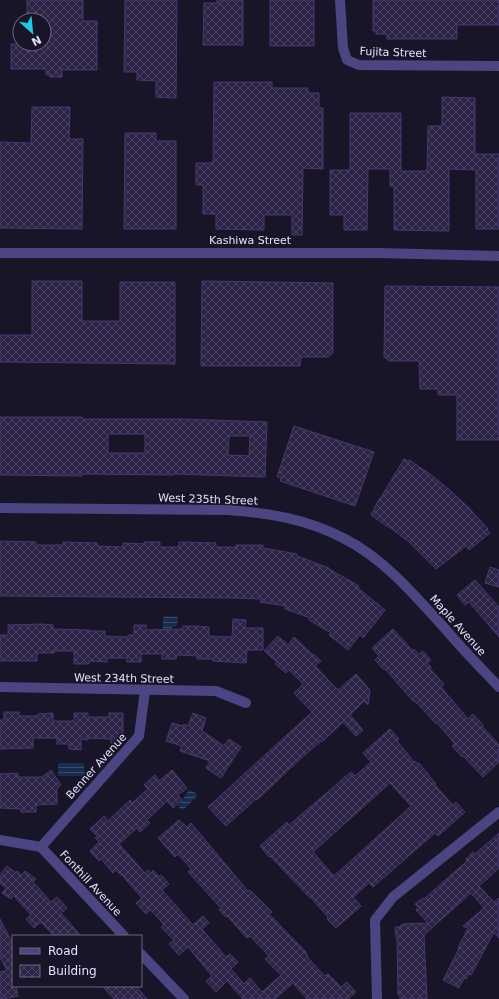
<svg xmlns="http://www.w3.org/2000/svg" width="499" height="999" font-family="'DejaVu Sans',sans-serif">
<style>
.water{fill:url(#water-rules)}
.building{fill:url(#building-cross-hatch);stroke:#463870;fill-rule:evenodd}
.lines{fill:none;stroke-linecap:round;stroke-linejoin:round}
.minor{stroke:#4b4682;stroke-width:10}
.labels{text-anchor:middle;stroke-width:3;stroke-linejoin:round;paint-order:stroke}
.street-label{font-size:11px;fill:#e5e1fb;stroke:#191529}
</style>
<defs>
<pattern id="water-rules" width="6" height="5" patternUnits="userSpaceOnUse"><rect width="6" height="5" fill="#192c4e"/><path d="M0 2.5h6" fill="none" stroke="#3a4a68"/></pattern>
<pattern id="building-cross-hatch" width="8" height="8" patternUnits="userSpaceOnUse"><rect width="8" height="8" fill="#2c2347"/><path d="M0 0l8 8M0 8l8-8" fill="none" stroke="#4a4362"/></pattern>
</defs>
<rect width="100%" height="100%" fill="#191529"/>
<g class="water">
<polygon points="165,616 178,617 177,625 175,627 172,627 172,629 163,630 163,618"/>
<polygon points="58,763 84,763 85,776 58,776"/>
<polygon points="189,790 196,793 197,796 184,809 182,810 178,806"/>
</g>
<g class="building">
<polygon points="27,0 83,0 83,21 97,21 97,70 62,70 62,77 50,77 50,75 46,75 46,69 11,69 11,44 44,44 44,20 27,20"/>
<polygon points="125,0 177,0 176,98 156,97 156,81 137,80 137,72 124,72"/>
<polygon points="217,0 243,0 243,45 203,45 204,3 217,3"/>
<rect x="270" y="0" width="44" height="46"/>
<polygon points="373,0 499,0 499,25 457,25 457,39 387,39 387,34 376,34 376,31 373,31"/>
<polygon points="214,82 272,82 272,88 308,88 308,93 319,93 319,108 323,108 323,169 303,168 302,235 292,235 292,215 264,215 264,230 216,229 216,214 203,214 203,185 196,185 196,163 213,163"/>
<polygon points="442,97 475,98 475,154 499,154 499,229 476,229 476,170 449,169 449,231 394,230 394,186 390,186 390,169 368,169 367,230 344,230 344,215 330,215 330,170 350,170 350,113 401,113 401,171 427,171 428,126 442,126"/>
<polygon points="32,107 70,107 69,139 83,139 82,229 0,228 0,142 31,143"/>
<polygon points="125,133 156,133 156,141 176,141 176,229 124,229"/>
<polygon points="32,281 82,281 82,321 120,321 120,282 175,282 175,364 0,362 0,335 32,335"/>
<polygon points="202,281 333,283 333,353 328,357 301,357 300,366 201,366"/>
<polygon points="385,286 499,287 499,440 457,440 457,395 438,395 438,389 420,389 419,361 389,361 384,357"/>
<path d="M0,417H82V419H183L267,422L265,477L174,474V475L82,474V476L0,475ZM108,434H145V453H108ZM229,436H250L249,456L228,455Z"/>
<polygon points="294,426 374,452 355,506 280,481 281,477 277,477"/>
<polygon points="404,459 408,461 409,460 430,474 452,492 469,508 488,529 487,530 490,533 469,550 466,546 436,569 409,542 388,526 388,527 371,515 379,499 380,499"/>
<polygon points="0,541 36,542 36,545 63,545 63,542 97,543 97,546 123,547 123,543 144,544 144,542 160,542 160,547 179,547 179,542 216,543 216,547 236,547 236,545 263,545 263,548 297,554 297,556 329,568 329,569 359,586 358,588 385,610 363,638 360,635 348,650 329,635 331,633 309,620 310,618 285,609 286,606 260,602 261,599 234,598 0,596"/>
<polygon points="490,567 499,570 499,587 485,583"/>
<polygon points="475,580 499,607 499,637 469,602 465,605 457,595"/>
<polygon points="233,619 246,620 245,628 263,628 263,650 247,650 246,663 213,661 213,659 197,659 197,656 177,655 176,659 162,659 162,654 141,654 141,662 127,662 127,658 107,658 107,662 89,661 89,664 74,664 74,651 54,651 54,653 37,653 37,661 0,661 0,635 8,635 8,625 42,624 53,625 53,629 89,630 89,631 105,631 105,636 128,637 128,635 134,635 134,625 146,625 146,630 183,629 183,626 194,626 209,627 209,636 232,637"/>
<polygon points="393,629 413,651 414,649 419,654 423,651 431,660 427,663 431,667 430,669 444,684 441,687 446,693 468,719 473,714 483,725 482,726 499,745 499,762 483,777 463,756 462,757 452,746 455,744 437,723 436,724 417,703 414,701 413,701 385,669 384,670 375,660 379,656 372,648"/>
<polygon points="278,636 288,645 294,637 313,655 314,654 321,661 315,666 338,690 356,674 370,690 368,705 364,701 350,715 363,730 356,736 343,722 322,742 321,741 299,760 257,800 256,799 226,826 208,807 312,712 294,693 303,684 289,670 286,673 275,664 277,662 264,651"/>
<polygon points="4,712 19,712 19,716 38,716 38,714 53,713 53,721 74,721 74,713 88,713 88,717 109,717 109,713 123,713 123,739 121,739 121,744 111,743 111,739 88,738 88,740 81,739 81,750 69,749 69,744 57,744 57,738 33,738 33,748 0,749 0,720 4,720"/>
<polygon points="193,713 206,718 202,731 224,746 229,739 241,747 221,778 206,768 210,761 180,751 182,746 166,741 172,723 183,726 184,724 188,726"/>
<path d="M390,729L399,739L397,741L414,762L415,761L418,764L419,763L436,784L435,785L453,805L456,802L465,812L438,836L435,833L373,887L369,883L353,897L361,906L336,928L327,919L328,917L310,897V898L270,856L269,857L260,846L287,822L289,825L351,772L355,776L371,762L363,753ZM390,783L411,806L334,876L313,852Z"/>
<polygon points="51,770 61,785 57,788 57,804 36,805 36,812 21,812 21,809 0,808 0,774 18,773 18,777 42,777"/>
<polygon points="172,770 187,788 178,795 182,800 173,808 167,801 147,820 150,823 140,832 137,828 119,844 145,873 148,870 151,873 153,870 159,877 161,875 169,884 162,890 193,925 203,916 209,923 202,929 226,957 230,954 238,962 231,969 244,984 250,978 262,992 281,975 265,959 269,956 250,936 247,938 227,916 226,917 219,910 221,908 188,872 191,869 178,854 175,857 158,838 179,820 187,827 191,823 248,891 249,890 252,892 272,912 269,914 306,952 306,953 308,956 307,957 325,976 328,974 341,987 347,982 356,992 348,999 307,999 293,983 275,999 243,999 227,981 216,992 206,981 212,976 188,947 179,955 169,944 174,940 161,927 164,925 151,910 146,914 136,903 142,898 121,874 120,874 116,870 113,873 101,859 99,861 90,851 99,842 95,838 97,836 90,829 104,816 108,821 130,800 132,803 148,789 144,785 155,775 159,781"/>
<polygon points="499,833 499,868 479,886 494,902 499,898 499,938 494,932 471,975 468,974 466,979 464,978 459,988 443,980 459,949 458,948 468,928 463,926 484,908 471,893 424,935 427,999 400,999 400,995 398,995 397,937 396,937 395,927 399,927 403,924 428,923 416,910 418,907 415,904 423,898 424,899 452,874 467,861 466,859 473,852 475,854"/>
<polygon points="7,866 16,873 17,871 22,875 25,871 36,879 33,882 51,902 57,897 67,908 61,913 81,936 54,936 41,922 34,928 26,919 31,915 13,895 11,899 2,893 6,888 0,883 0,875"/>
<polygon points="0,919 13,944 13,986 16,986 18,996 3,999 0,999 0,972 7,970 0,957"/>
<polygon points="102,986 136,986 147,999 114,999"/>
</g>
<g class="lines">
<g class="minor">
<polyline points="340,0 343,48 347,60 359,65 499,66"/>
<polyline points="0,253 378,253 499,256"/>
<path d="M0,508L228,510C270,513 307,519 345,539C386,560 417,598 448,632C464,651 482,669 499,687"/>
<polyline points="0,687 216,691 246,703"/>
<polyline points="0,840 41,847"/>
<polyline points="41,847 139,736 145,691"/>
<polyline points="41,847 124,936"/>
<polyline points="141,954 184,999"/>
<polyline points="377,999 375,920 393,897 499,812"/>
</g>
</g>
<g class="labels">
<g class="street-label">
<text transform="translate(393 52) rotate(2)" y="4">Fujita Street</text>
<text x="250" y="244">Kashiwa Street</text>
<text transform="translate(208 499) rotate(2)" y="4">West 235th Street</text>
<text transform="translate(458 625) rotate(48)" y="4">Maple Avenue</text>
<text transform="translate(124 678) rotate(1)" y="4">West 234th Street</text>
<text transform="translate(96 766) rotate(-48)" y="4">Benner Avenue</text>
<text transform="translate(91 883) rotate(47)" y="4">Fonthill Avenue</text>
</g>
</g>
<rect x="12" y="935" width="130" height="52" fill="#191529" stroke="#6b677d"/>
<rect x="20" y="948" width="20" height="6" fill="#4b4682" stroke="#6b677d"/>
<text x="48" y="955" font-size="12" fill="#e5e1fb">Road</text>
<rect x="20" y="965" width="20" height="12" fill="url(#building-cross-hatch)" stroke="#6b677d"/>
<text x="48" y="975" font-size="12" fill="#e5e1fb">Building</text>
<g transform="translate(32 32) rotate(153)"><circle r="19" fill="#191529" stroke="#6b677d"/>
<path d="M0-3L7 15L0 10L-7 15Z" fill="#26c8e1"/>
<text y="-6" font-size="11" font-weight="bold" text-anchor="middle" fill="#e5e1fb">N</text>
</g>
</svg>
